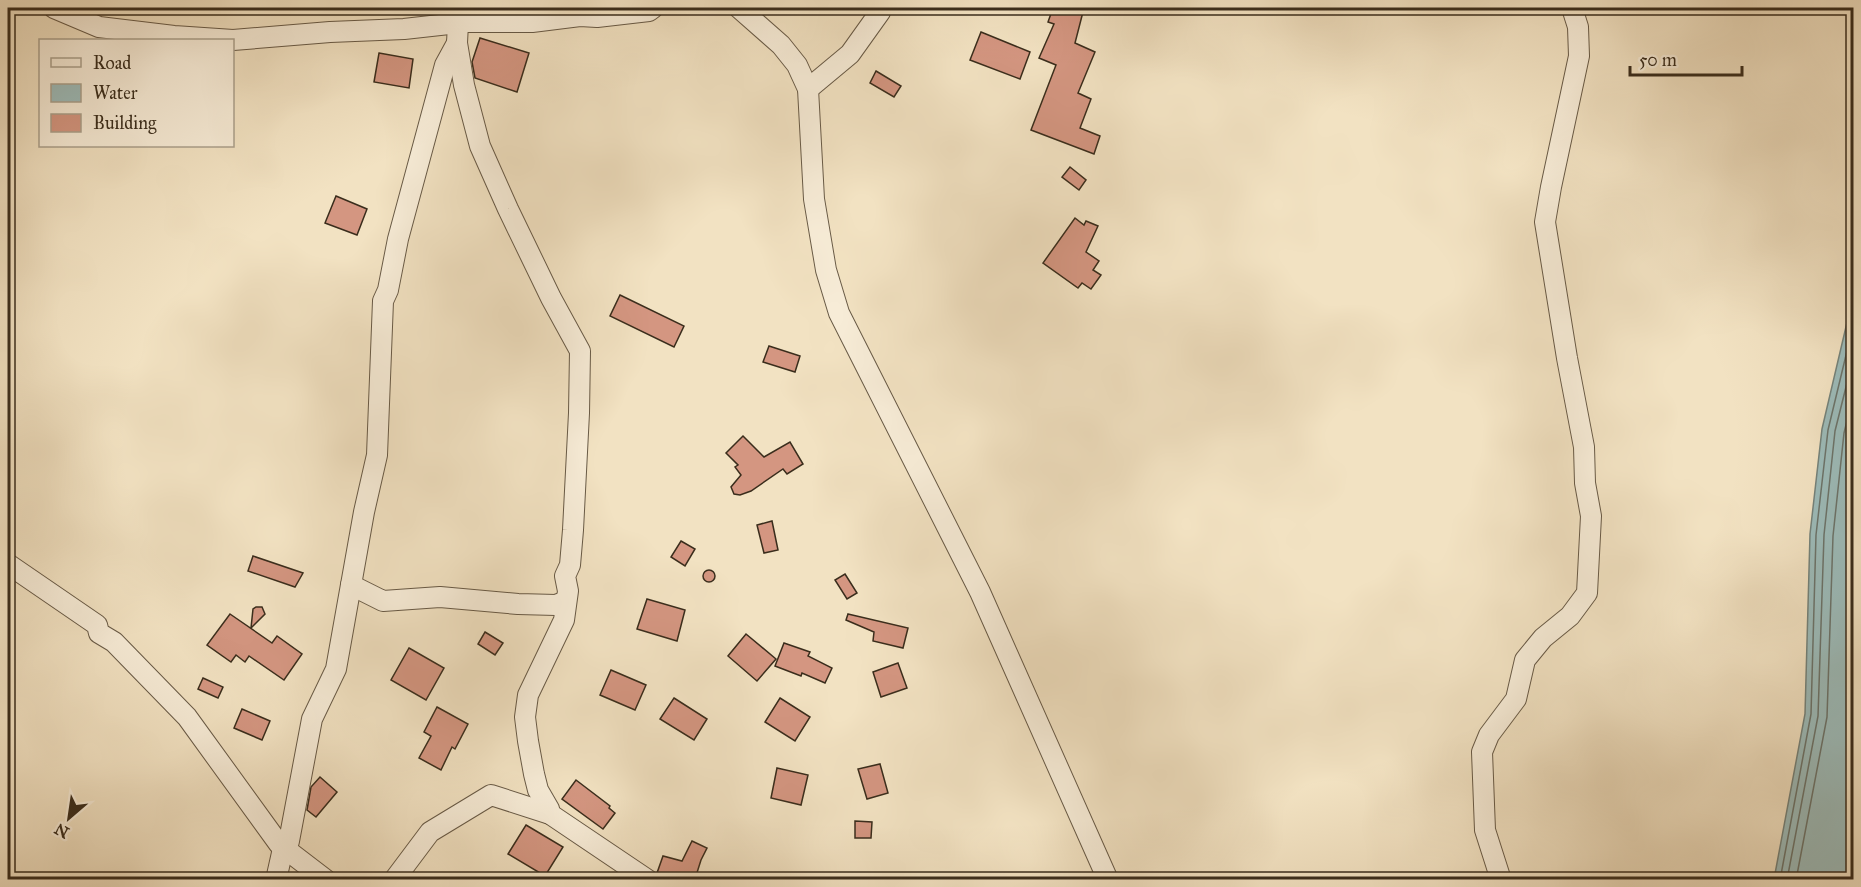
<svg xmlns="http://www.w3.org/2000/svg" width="1861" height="887" font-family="'IM FELL Great Primer',serif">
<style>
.water{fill:#9dbcba;stroke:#75837b;stroke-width:1.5}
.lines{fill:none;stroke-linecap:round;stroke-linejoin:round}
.shore{stroke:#6c746b;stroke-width:1.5}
.building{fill:#d49681;stroke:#3a2d1c;stroke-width:1.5}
.minor-casing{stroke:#685a46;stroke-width:22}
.minor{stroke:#f7ecd7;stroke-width:20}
</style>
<rect width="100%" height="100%" fill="#f2e2c2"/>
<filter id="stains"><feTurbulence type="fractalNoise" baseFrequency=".00333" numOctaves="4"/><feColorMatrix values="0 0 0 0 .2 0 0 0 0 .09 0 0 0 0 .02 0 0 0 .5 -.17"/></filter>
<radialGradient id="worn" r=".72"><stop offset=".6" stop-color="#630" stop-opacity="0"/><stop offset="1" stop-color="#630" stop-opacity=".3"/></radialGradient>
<polygon class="water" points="1853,197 1853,879 1774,879 1805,714 1810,534 1822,429 1849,314"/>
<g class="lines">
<g class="shore">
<polyline points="1780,880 1811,714 1816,535 1828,430 1854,322"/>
<polyline points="1787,880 1818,716 1824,535 1835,431 1854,355"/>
<polyline points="1796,880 1827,717 1833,536 1844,433 1854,393"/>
</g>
</g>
<g class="building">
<polygon points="1053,8 1084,8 1075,43 1095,52 1078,93 1091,99 1080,128 1100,136 1094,154 1031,130 1056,65 1039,58 1054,24 1048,22"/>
<polygon points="981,32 1030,52 1020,79 970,60"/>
<polygon points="480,38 529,53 517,92 475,78 472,62"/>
<polygon points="379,53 413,59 409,88 374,82"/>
<polygon points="876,71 901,86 894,97 870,83"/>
<polygon points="1070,167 1086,180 1079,190 1062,177"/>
<polygon points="336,196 367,209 357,235 325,223"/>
<polygon points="1075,218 1084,225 1086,221 1098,226 1086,252 1099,261 1093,270 1101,275 1091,289 1082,283 1078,288 1043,263"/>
<polygon points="620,295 684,326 674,347 610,316"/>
<polygon points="769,346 800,356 795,372 763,362"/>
<polygon points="743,436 764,457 790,442 803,464 787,474 783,469 751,491 740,495 734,494 731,487 741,475 735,467 738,465 726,453"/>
<polygon points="772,521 778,550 764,553 757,525"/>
<polygon points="681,541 695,549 685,566 671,557"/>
<polygon points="253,556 303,573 295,587 248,571"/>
<circle cx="709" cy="576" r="6"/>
<polygon points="845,574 857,593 847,599 835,580"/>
<polygon points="647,599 685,610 677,641 637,629"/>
<polygon points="256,607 262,607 265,614 251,628 253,609"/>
<polygon points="230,614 272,643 277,636 302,654 284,680 249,656 245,662 236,655 231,662 207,645"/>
<polygon points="848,614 908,628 903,648 873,641 874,632 846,620"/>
<polygon points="485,632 503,643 495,655 478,644"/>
<polygon points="746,634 776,659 757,681 728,656"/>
<polygon points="784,643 810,652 808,656 832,668 825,683 802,673 801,676 775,666"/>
<polygon points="409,648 444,668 426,700 391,680"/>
<polygon points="898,663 907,688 881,697 873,672"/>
<polygon points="611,670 646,685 635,710 600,695"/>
<polygon points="203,678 223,687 218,698 198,689"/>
<polygon points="674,698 707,719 694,740 660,719"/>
<polygon points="780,698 810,717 795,741 765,722"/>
<polygon points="437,707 468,724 455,749 452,747 441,770 419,758 431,736 424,732"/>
<polygon points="242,709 270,721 262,740 234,728"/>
<polygon points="880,764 888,793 867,799 858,769"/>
<polygon points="777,768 808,775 801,805 771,798"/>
<polygon points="320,777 337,792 316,817 307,810 311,787"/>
<polygon points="576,780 610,806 609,808 615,813 603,829 562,799"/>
<polygon points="855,821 872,822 871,838 855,838"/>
<polygon points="526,825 563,847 545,876 508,854"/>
<polygon points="692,841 707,848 701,860 695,879 660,879 657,873 663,856 682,861"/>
</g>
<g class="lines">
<defs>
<g id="minor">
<polyline points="54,8 99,27 174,36 233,40 330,32 404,29 467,22 532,22 580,16 597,17 649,11 653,8"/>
<polyline points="453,8 458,23 457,43 464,85 480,146 508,209 551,298 580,351 579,413 573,530 570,565 565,576 568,591 564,620 528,695 525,717 528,741 534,774 538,790 549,809 550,814"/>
<polyline points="739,8 781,45 797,65 808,89 814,199 826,270 839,313 980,592 1108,880"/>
<polyline points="808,89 850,54 880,12 881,8"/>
<polyline points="8,564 97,625 99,633 114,642 187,717 279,844 326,880"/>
<polyline points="351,585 383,601 440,597 518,604 556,605 566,601"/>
<polyline points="276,880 282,853 286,850 289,841 312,719 336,669 364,512 377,455 383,301 388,290 398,239 445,65 457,43"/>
<polyline points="394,880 430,832 491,795 550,814 648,880"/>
<polyline points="1501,880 1485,830 1482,752 1489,735 1516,699 1525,660 1543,638 1570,616 1587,593 1591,516 1585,483 1584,447 1567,358 1545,222 1551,187 1579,56 1578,27 1572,8"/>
</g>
</defs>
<use href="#minor" class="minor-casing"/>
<use href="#minor" class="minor"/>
</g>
<rect width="1861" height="887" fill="none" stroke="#f2e2c2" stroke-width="30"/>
<rect x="9" y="9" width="1843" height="869" fill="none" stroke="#3a2d1c" stroke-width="3"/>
<rect x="15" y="15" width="1831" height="857" fill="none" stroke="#3a2d1c" stroke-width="1.5"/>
<rect x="39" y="39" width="195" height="108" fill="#f7ecd7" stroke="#aba08c" stroke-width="1.5"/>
<rect x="51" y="58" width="30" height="9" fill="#f7ecd7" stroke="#aba08c" stroke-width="1.5"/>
<text x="93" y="69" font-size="18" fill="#3a2d1c">Road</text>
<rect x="51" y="84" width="30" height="18" fill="#9dbcba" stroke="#aba08c" stroke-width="1.5"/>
<text x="93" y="99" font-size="18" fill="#3a2d1c">Water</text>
<rect x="51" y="114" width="30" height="18" fill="#d49681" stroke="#aba08c" stroke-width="1.5"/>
<text x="93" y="129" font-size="18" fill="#3a2d1c">Building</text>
<g transform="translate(69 818) rotate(209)" stroke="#f7ecd7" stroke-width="4.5" paint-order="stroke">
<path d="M0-4.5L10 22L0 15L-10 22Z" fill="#3a2d1c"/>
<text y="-9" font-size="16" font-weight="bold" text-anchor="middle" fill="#3a2d1c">N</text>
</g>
<path d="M1630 66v9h112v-9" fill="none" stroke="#3a2d1c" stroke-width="3"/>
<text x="1639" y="66" font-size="18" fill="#3a2d1c" stroke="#f7ecd7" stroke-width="4.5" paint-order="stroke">50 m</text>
<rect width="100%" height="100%" filter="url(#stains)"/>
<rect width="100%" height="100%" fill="url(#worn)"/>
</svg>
